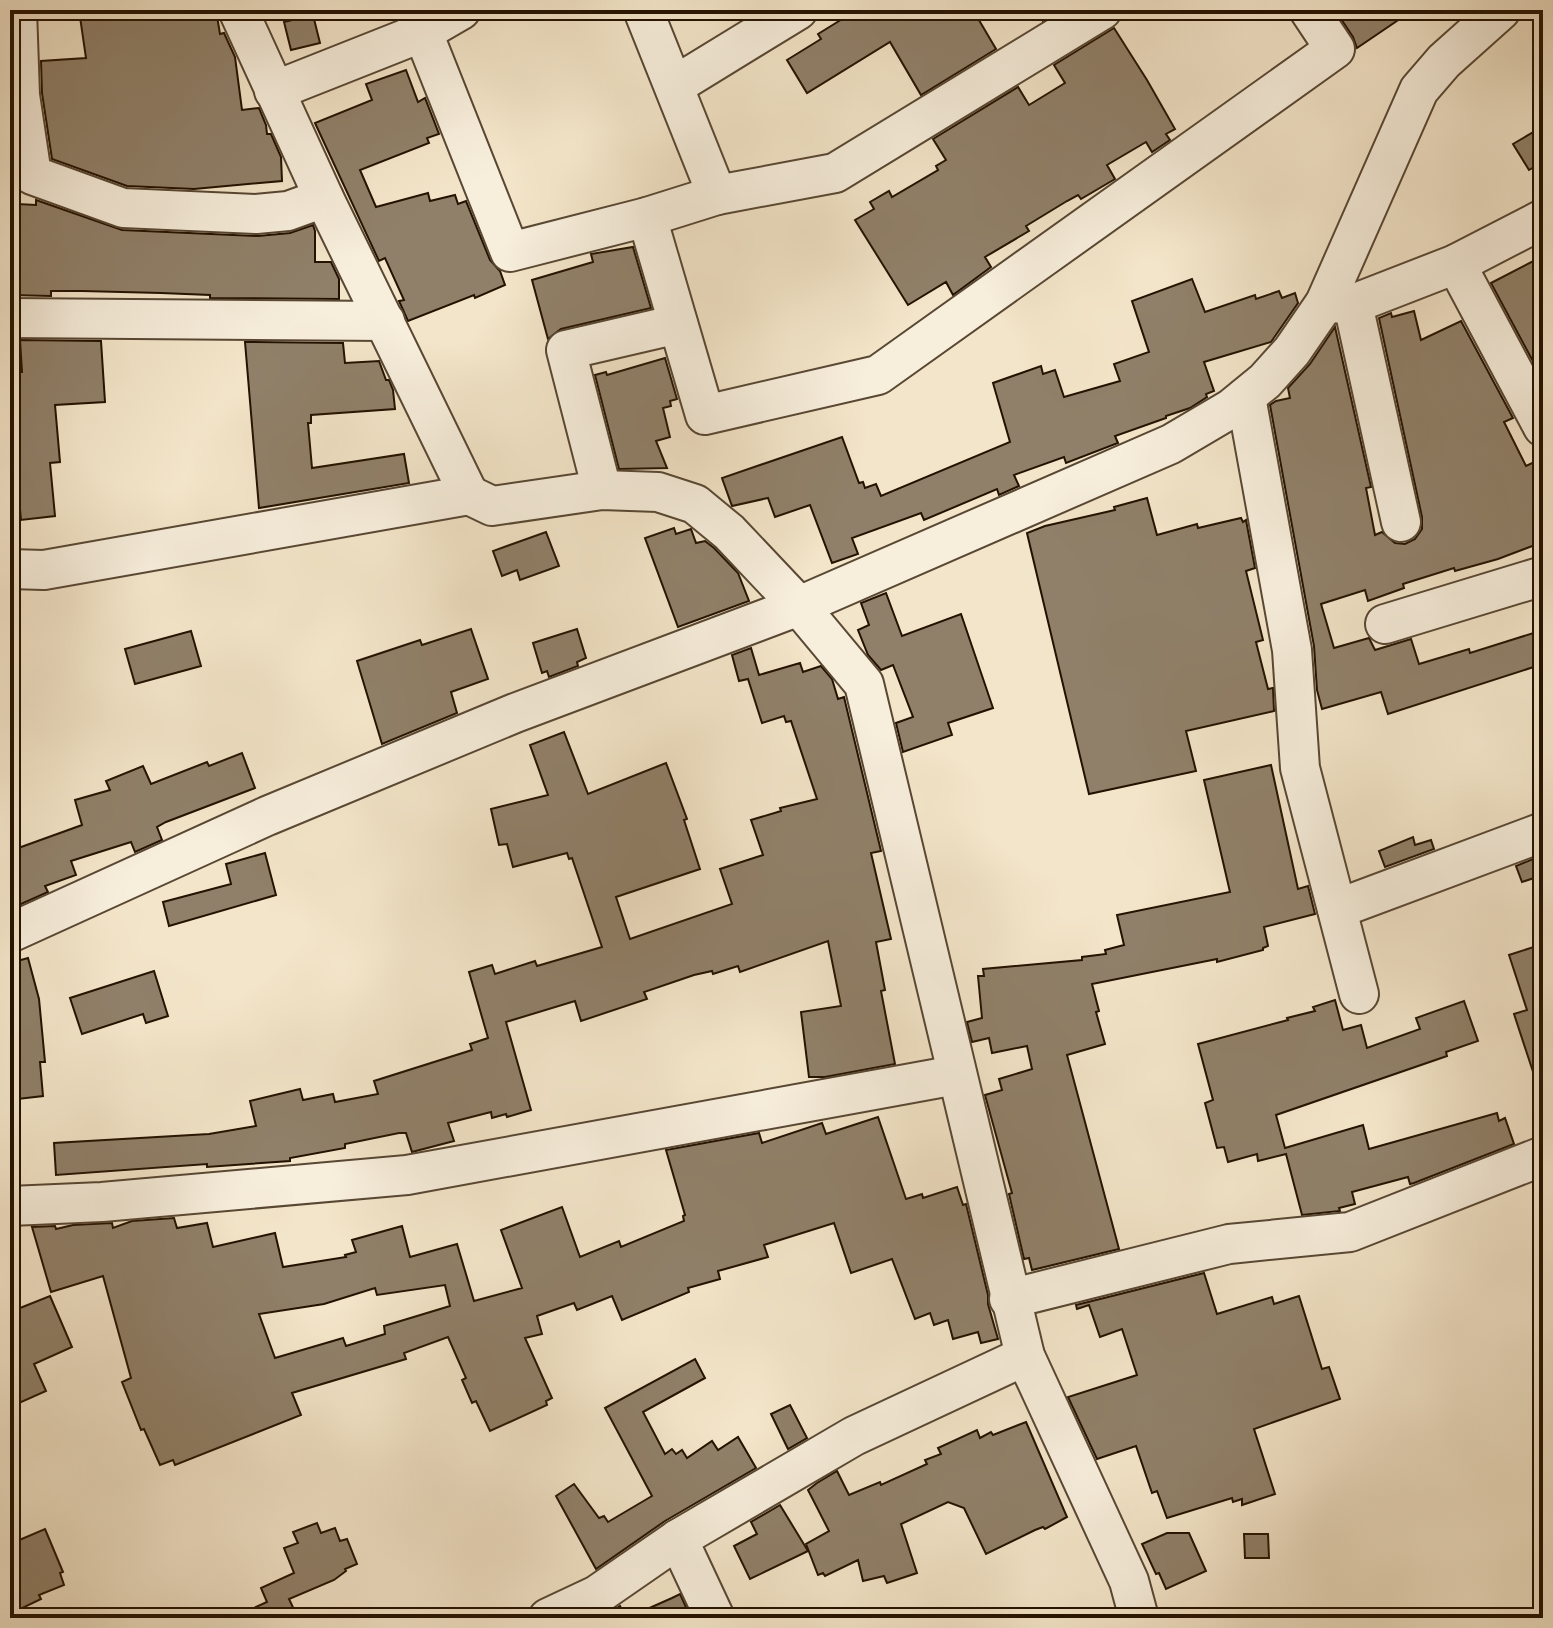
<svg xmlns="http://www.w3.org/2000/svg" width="1553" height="1628" font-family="'IM FELL Great Primer',serif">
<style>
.building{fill:#908069;stroke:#241201;stroke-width:2;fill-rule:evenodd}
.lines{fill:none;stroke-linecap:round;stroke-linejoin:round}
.minor-casing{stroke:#584733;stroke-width:42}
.minor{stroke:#f7eedc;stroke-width:38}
</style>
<rect width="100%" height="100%" fill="#f3e5c9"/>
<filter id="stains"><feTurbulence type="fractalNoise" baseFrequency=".0025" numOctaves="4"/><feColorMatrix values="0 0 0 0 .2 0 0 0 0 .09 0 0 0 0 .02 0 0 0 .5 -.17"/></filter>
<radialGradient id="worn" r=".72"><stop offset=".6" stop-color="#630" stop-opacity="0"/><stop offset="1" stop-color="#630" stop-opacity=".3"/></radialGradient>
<g class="building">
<polygon points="79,10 216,10 220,34 224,33 235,57 242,110 259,108 266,125 267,134 271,134 281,157 282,181 194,189 127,186 52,159 42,93 41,61 86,58"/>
<polygon points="857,10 973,10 996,49 921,95 890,42 807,93 787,60 821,39 818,34"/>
<polygon points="1036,10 1060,10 1043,21"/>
<polygon points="1335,10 1413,10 1357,48 1353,37"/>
<polygon points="313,15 320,43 291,50 284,22"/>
<polygon points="1114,28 1147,80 1175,129 1166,134 1170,140 1152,152 1146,142 1107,165 1115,179 1081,199 1078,195 1067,201 1026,226 1029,231 985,257 991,267 953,295 946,282 908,305 855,220 874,209 870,202 889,191 892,197 938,170 936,166 946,160 933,139 1018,87 1029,105 1065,83 1054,65"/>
<polygon points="406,70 418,102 425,98 439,134 427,138 429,143 360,170 376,207 428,193 430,201 455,195 458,204 466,201 490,260 500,271 505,285 475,298 474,295 408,321 399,301 404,300 385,258 379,261 315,123 372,100 366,84"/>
<polygon points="1535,131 1543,144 1543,162 1529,170 1513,144"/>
<polygon points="36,200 122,230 258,236 290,233 313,225 315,231 315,262 331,262 339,279 339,299 210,298 210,295 161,293 82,291 51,291 51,296 10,295 11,229 18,228 18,204 36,205"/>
<polygon points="633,247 651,308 561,329 548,339 532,280 593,262 591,254"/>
<polygon points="1543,256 1543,380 1491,283"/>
<polygon points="1192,279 1205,312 1255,295 1256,299 1279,291 1282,298 1295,293 1298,303 1271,342 1204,362 1214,391 1206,394 1207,397 1190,408 1166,416 1166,418 1115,436 1118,443 1066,463 1064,457 1014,475 1019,486 999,495 997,489 924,520 921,513 852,538 858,554 832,563 810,505 775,517 768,498 732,506 722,478 842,437 859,483 863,482 865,488 876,484 881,496 1010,442 993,383 1041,366 1043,374 1055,370 1064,397 1120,381 1114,364 1149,352 1132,301"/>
<polygon points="1414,311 1421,340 1461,321 1513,418 1504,422 1526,466 1543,458 1543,542 1498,559 1455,571 1454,568 1403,584 1404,588 1368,601 1365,590 1321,604 1334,648 1369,638 1375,650 1411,639 1419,664 1469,649 1470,653 1543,630 1543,664 1388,714 1381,692 1322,709 1317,690 1314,646 1270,405 1276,401 1290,398 1288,388 1310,364 1335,327 1371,487 1366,488 1375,535 1382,532 1395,543 1405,544 1415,539 1422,529 1422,517 1379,318 1391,313 1392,317"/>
<polygon points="20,340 101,341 105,402 55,405 60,462 50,463 55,516 21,520 14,446 17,446 12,372 22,372"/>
<polygon points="245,342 343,343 345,363 379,361 386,380 389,380 393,390 395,409 311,415 311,423 308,423 312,468 404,454 409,483 259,508"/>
<polygon points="665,358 677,399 670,401 671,406 663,408 670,437 656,441 667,468 619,469 595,375 606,372 607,375"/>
<polygon points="1147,498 1157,535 1197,524 1198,528 1241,518 1243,522 1246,520 1255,568 1246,571 1263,640 1256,642 1268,689 1273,688 1274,711 1186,731 1196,771 1089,794 1027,533 1045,526 1115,510 1114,507"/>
<polygon points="674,528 676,534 691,529 696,543 705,541 714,548 738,573 749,601 678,627 645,538"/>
<polygon points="546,532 559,566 520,580 517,570 502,576 493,551"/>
<polygon points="886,593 902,636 961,614 993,708 948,723 952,735 903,752 896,723 913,717 893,665 881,670 868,655 858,630 869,625 861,603"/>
<polygon points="471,629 488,679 451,692 457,713 382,744 357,661 420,640 422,645"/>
<polygon points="577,629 586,658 577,662 578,666 549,677 547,671 542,673 533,643"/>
<polygon points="191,631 201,666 135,684 125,649"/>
<polygon points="751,648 759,675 800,663 803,672 821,666 832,679 838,699 844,697 881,851 871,853 891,939 876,942 885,990 881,991 895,1064 825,1077 809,1077 801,1012 841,1006 828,941 740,972 738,966 713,974 712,971 694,975 644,992 647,999 581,1021 575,1001 506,1022 531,1110 507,1117 506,1114 492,1118 491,1112 448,1123 454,1141 412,1152 406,1133 399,1133 345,1144 345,1148 290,1158 290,1161 207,1167 207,1164 56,1175 54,1143 209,1134 256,1126 250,1101 300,1089 303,1100 333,1094 335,1102 378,1094 374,1081 472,1050 470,1044 488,1038 469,972 492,965 495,974 535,961 537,966 602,947 572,858 569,859 567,853 513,867 507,844 499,845 491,809 548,795 530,745 564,732 588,794 666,763 687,819 684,820 700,869 616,897 630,939 732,904 720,869 763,855 751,820 781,811 780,808 817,799 791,721 786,722 784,716 762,723 748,679 739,681 732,655"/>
<polygon points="242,753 255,788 166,822 157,827 162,840 135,852 131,842 71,861 76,875 45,886 48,892 10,909 10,851 82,825 75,800 110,790 106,781 143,766 151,784 207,762 209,766"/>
<polygon points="1271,765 1298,889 1308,886 1315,914 1264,927 1268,946 1263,948 1263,950 1217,962 1217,959 1092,984 1099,1011 1096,1012 1105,1044 1067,1055 1119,1249 1032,1270 1029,1258 1024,1259 1009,1194 1012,1193 985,1095 1002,1090 999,1079 1032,1069 1027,1046 992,1053 989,1038 972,1042 967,1022 982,1018 978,976 984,976 983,969 1082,960 1082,957 1106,954 1105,950 1124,945 1117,915 1230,892 1204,780"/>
<polygon points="1413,837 1415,845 1431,840 1434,849 1385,867 1379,851"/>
<polygon points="265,853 276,895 169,926 163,902 231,884 226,864"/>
<polygon points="1543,855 1543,875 1522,882 1516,866"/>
<polygon points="1543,944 1543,1089 1539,1090 1514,1014 1527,1010 1509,955"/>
<polygon points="28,958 39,999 45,1062 40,1062 43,1096 18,1099 10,1032 10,963"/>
<polygon points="154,971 168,1016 146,1023 143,1014 82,1034 70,998"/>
<polygon points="1335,1000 1343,1030 1361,1025 1367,1048 1420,1029 1416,1018 1464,1001 1478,1041 1446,1052 1447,1056 1276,1115 1285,1148 1363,1125 1369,1149 1497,1113 1499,1121 1505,1118 1514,1144 1414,1183 1410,1184 1408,1177 1352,1192 1355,1204 1339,1208 1340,1211 1302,1215 1286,1154 1258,1161 1257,1154 1228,1162 1224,1147 1217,1148 1205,1103 1213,1100 1198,1044 1288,1020 1287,1018 1315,1011 1313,1007"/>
<path d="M878,1117L906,1199L922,1194L923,1198L957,1187L963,1205L966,1204L988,1295V1304L998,1339L981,1343L978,1332L953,1339L948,1320L934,1325L930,1313L915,1319L892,1259L851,1273L834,1223L764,1245L768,1257L718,1271L720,1279L688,1288L689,1292L622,1320L612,1296L577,1310L574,1303L537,1316L542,1334L525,1338L552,1398L546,1401L547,1405L490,1431L476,1401L472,1403L462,1380L466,1378L448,1337L404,1353L406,1359L292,1393L301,1415L175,1465L173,1460L160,1465L144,1429L141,1430L122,1382L131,1378L103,1276L51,1292L32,1227L55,1226L56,1229L73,1225L112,1223L113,1228L132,1221L174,1218L177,1228L207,1223L213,1247L275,1233L283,1267L346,1257L345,1255L356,1252L352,1240L402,1226L410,1257L457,1244L474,1301L522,1288L501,1230L562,1207L580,1257L619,1241L621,1247L684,1221L683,1216L685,1215L666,1150L759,1133L762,1143L822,1123L826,1134ZM445,1285L450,1306L384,1326L385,1334L346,1346L343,1338L275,1358L259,1314L324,1304L375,1288L377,1295Z"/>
<polygon points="1204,1273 1217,1314 1272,1297 1274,1304 1299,1296 1322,1369 1329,1367 1340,1399 1254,1429 1275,1494 1242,1505 1242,1499 1233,1502 1232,1498 1167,1518 1157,1491 1152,1493 1136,1446 1097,1459 1068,1397 1137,1375 1122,1329 1100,1337 1089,1305 1077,1309 1076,1305"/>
<polygon points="50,1296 72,1347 34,1364 46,1391 10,1407 10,1312"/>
<polygon points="695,1359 705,1378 643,1412 665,1454 672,1449 676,1454 682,1450 687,1458 712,1441 718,1450 738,1437 756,1468 665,1521 596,1569 556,1496 574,1484 599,1518 604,1516 608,1522 652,1496 605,1408"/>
<polygon points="790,1405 807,1438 788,1449 771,1414"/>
<polygon points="1026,1422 1067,1517 1045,1529 1043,1527 1035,1530 986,1554 964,1508 948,1502 901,1524 917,1573 887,1583 884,1576 863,1581 858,1560 825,1576 823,1573 818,1575 806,1544 829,1531 808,1490 817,1483 837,1471 849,1495 880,1482 881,1485 927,1464 925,1460 941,1454 938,1448 977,1430 980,1438 991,1432 993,1435"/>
<polygon points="780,1505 808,1551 750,1579 734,1546 757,1534 751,1522"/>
<polygon points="317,1523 321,1533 335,1528 340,1541 347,1539 357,1564 345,1569 346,1571 334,1580 289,1599 298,1618 232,1618 267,1602 261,1588 294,1573 284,1548 298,1543 293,1532"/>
<polygon points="45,1529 63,1572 60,1573 64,1585 39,1595 41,1599 10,1614 10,1544"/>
<polygon points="1167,1533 1189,1533 1206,1571 1166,1589 1159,1573 1156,1574 1142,1544"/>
<polygon points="1244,1534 1268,1534 1269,1558 1245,1558"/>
<polygon points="680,1594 691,1618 627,1618 672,1598"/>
<polygon points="620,1606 625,1618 600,1618 610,1613"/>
</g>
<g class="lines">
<defs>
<g id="minor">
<polyline points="17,10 20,95 32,175 123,208 256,214 288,211 324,198"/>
<polyline points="238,10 324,198 469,495"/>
<polyline points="414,10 510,252 647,217 717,195 835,173 1102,10"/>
<polyline points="643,10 717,195"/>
<polyline points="674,86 798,10"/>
<polyline points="274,91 423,32 461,10"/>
<polyline points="647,217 705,415 878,375 1335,49 1309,10"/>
<polyline points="1456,264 1543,427"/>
<polyline points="1325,303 1353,304 1456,264 1543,219"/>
<polyline points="1353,304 1401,522"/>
<polyline points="10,318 385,321"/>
<polyline points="1246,397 1292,650 1300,768 1359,994"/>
<polyline points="602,490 566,350 678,324"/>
<polyline points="10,569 44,570 469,495 492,506 602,490 658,492 695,504 729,532 799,606 864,684 1025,1356 1129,1581 1139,1618"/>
<polyline points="1385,624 1543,576"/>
<polyline points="1337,909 1543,832"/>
<polyline points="10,933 267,816 515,713 799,606 1171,444 1232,408 1265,381 1292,351 1325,303 1419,90 1444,61 1501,10"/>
<polyline points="10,1206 102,1202 407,1175 956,1075"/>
<polyline points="1009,1299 1229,1244 1350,1232 1543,1156"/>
<polyline points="678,1539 715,1618"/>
<polyline points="548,1618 597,1595 678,1539 854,1436 1025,1356"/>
</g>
</defs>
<use href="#minor" class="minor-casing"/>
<use href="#minor" class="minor"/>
</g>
<rect width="1553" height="1628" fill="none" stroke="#f3e5c9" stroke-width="40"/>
<rect x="12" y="12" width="1529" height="1604" fill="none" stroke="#241201" stroke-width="4"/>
<rect x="20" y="20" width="1513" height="1588" fill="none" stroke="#241201" stroke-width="2"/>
<rect width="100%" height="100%" filter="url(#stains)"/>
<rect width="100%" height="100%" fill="url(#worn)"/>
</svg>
